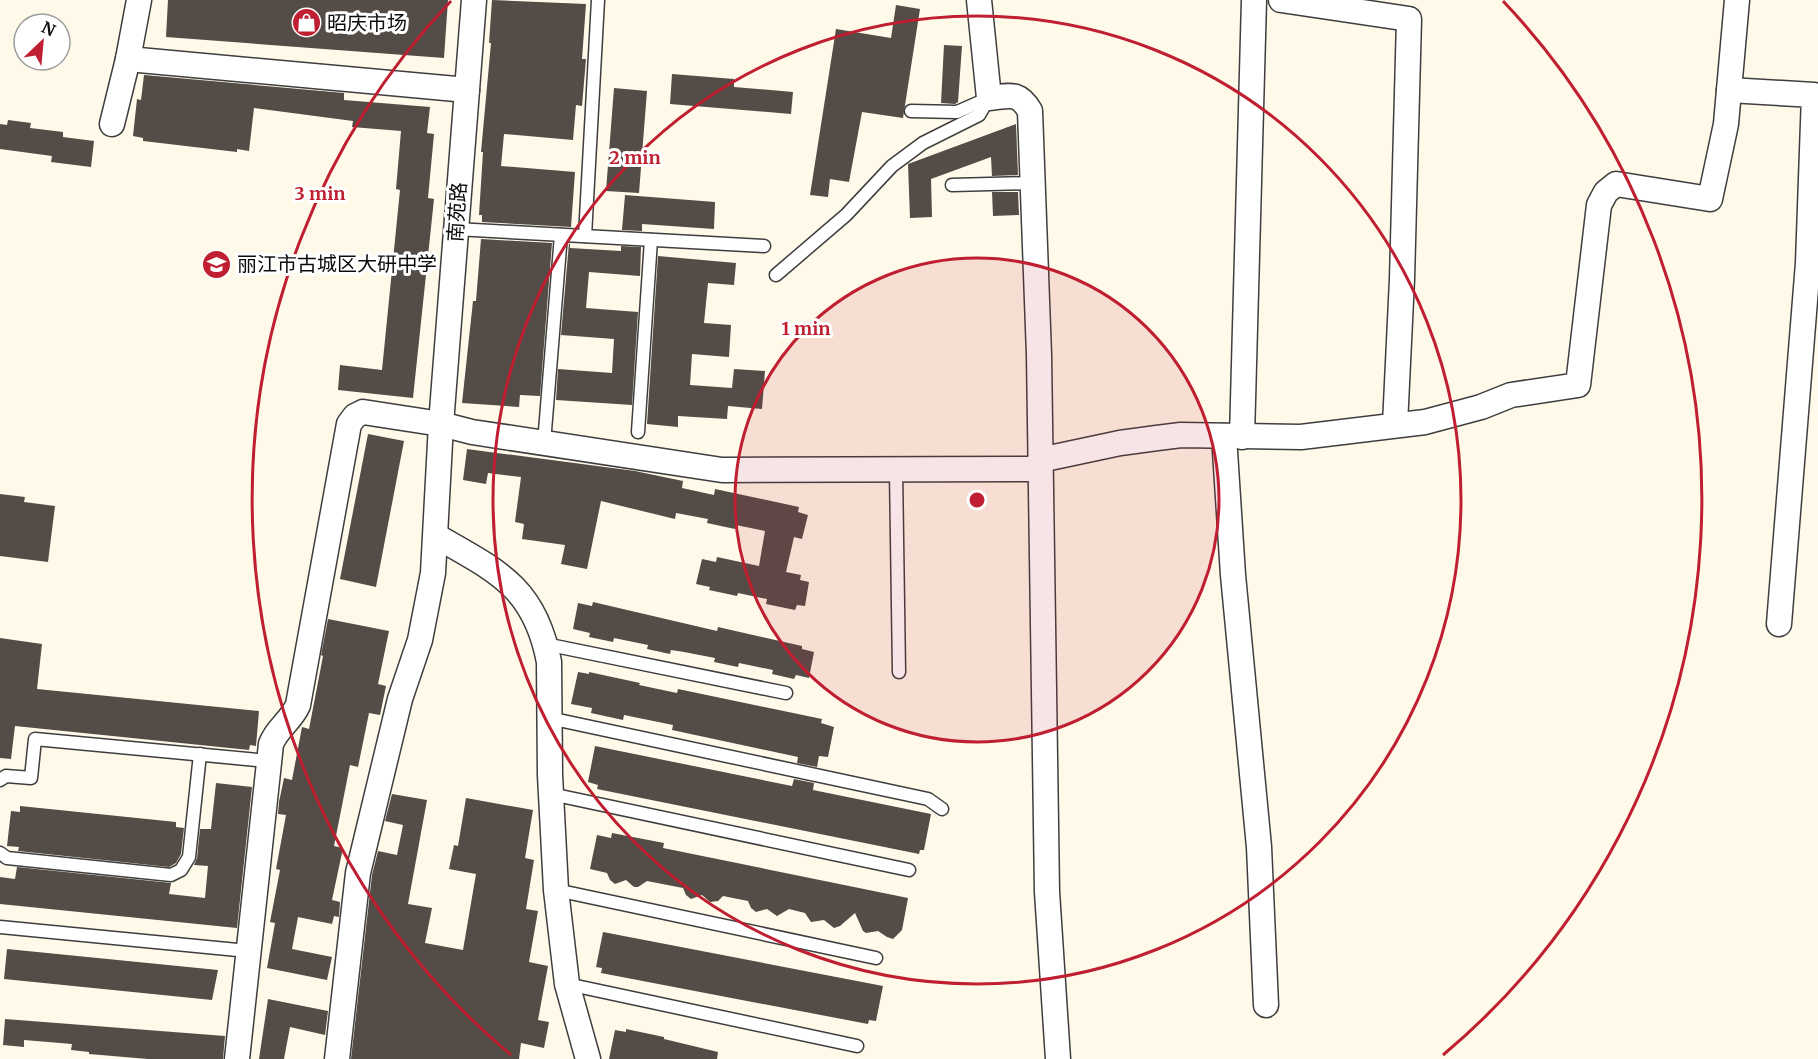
<svg xmlns="http://www.w3.org/2000/svg" width="1818" height="1059" font-family="Merriweather,'Noto Sans SC',serif">
<style>
.building{fill:#544c47}
.lines{fill:none;stroke-linecap:round;stroke-linejoin:round}
.service-casing{stroke:#3e3e3e;stroke-width:15}
.minor-casing{stroke:#3e3e3e;stroke-width:27}
.service{stroke:#fff;stroke-width:12}
.minor{stroke:#fff;stroke-width:24}
.ring{fill:none;stroke:#bf1f31;stroke-width:3}
.labels{text-anchor:middle;stroke-width:6;stroke-linejoin:round;paint-order:stroke}
.poi-label{font-size:20px;fill:#0b0b0b;stroke:#fff;text-anchor:start}
.street-label{font-size:20px;fill:#0b0b0b;stroke:#fff}
.centre{fill:#bf1f31;stroke:#fff;stroke-width:3}
.ring-label{font-size:18px;text-anchor:middle;font-weight:bold;fill:#bf1f31;stroke:#fff;stroke-width:6;stroke-linejoin:round;paint-order:stroke}
</style>
<rect width="100%" height="100%" fill="#fff9ea"/>
<g class="building">
<polygon points="168,0 448,0 444,58 166,37"/>
<polygon points="492,0 586,4 582,59 586,59 582,106 576,105 573,140 504,134 501,166 575,172 571,227 482,222 482,215 479,215 483,152 481,152 491,43 489,43"/>
<polygon points="896,5 920,9 903,118 862,112 849,182 830,179 828,197 810,195 836,29 891,38"/>
<polygon points="944,45 962,46 958,102 955,104 941,103"/>
<polygon points="672,74 734,79 734,87 793,92 791,114 670,104"/>
<polygon points="144,75 344,93 344,100 430,107 427,133 434,134 428,198 434,199 413,398 338,390 340,365 382,370 400,190 396,189 401,131 352,127 353,121 254,108 249,151 237,149 237,152 143,141 143,138 133,136 137,99 141,100"/>
<polygon points="614,88 647,91 639,193 606,191"/>
<polygon points="8,120 31,123 30,128 63,132 63,137 94,141 91,167 51,162 52,156 0,149 0,124 7,125"/>
<polygon points="1016,124 1018,175 992,176 991,157 931,179 932,217 910,218 908,164"/>
<polygon points="992,192 1018,192 1019,215 993,216"/>
<polygon points="625,195 715,202 714,229 642,224 642,231 622,230"/>
<polygon points="481,239 552,243 540,396 520,395 519,407 462,403 473,301 476,301"/>
<polygon points="569,243 570,244 570,248 621,251 621,246 641,247 640,276 589,272 586,308 638,312 632,405 556,400 558,369 612,373 614,339 561,335"/>
<polygon points="658,256 736,263 734,285 708,283 704,323 731,325 729,357 692,354 690,385 732,388 734,369 765,371 762,409 728,406 727,419 678,416 678,427 647,424"/>
<polygon points="368,434 404,441 376,587 340,579"/>
<polygon points="467,449 635,471 683,481 682,488 714,495 715,489 799,507 798,512 808,515 802,539 794,537 786,572 801,575 800,580 809,582 805,606 797,605 795,610 766,604 767,599 738,593 737,596 709,590 710,587 696,584 702,559 716,562 717,557 759,566 765,531 736,525 735,529 707,523 708,519 676,513 675,519 601,501 587,569 561,564 565,545 522,539 524,524 515,522 521,477 488,473 486,484 463,480"/>
<polygon points="0,494 25,497 24,502 55,506 48,562 0,556"/>
<polygon points="593,602 717,631 718,627 802,646 802,649 814,652 809,678 796,675 794,679 772,674 773,670 739,663 738,667 714,662 715,658 684,652 671,650 670,654 647,649 648,645 614,638 613,642 589,637 590,633 573,629 578,603 592,606"/>
<polygon points="328,619 389,631 378,684 386,686 380,715 369,713 358,767 350,765 334,846 343,848 332,900 340,902 339,917 334,916 332,924 298,917 292,949 332,957 327,980 267,968 275,923 270,922 280,870 276,869 286,815 278,814 279,802 284,778 292,780 302,727 309,729 323,656 321,655"/>
<polygon points="0,638 42,644 37,689 259,711 256,746 250,745 249,750 15,726 11,759 0,758"/>
<polygon points="578,672 589,674 589,672 640,683 639,685 677,693 678,689 822,719 821,723 834,727 828,757 819,756 817,767 797,763 798,757 672,730 673,725 624,715 623,720 591,713 592,708 571,704"/>
<polygon points="595,746 792,786 794,779 814,783 813,790 931,814 924,850 920,850 919,854 597,789 598,785 588,782"/>
<polygon points="216,783 252,787 237,928 0,904 0,877 15,879 17,867 171,883 169,894 205,898 208,866 194,865 197,858 200,829 211,829"/>
<polygon points="392,794 427,800 408,904 432,908 425,943 463,950 476,874 449,869 454,845 458,846 466,798 533,810 525,858 534,860 526,909 538,911 529,962 548,966 538,1020 549,1022 544,1048 521,1043 519,1059 351,1059 372,875 378,851 397,855 403,825 385,821"/>
<polygon points="20,806 176,822 176,827 184,828 181,854 176,863 169,867 18,851 19,847 7,846 11,811 20,812"/>
<polygon points="612,833 664,843 663,848 908,898 902,930 893,939 887,937 878,931 866,933 863,931 855,913 840,926 834,928 824,920 811,922 805,913 789,909 777,916 767,909 756,912 751,908 748,901 723,896 718,901 710,902 702,895 691,899 686,895 683,888 647,881 638,887 634,887 626,880 615,884 610,880 607,873 590,869 597,835 611,838"/>
<polygon points="603,932 883,986 876,1021 869,1020 868,1024 601,973 602,968 596,967"/>
<polygon points="7,949 218,970 212,1000 4,979"/>
<polygon points="268,999 328,1011 325,1035 290,1027 284,1059 259,1059"/>
<polygon points="5,1019 225,1036 223,1059 148,1059 89,1054 89,1052 71,1050 72,1044 24,1040 24,1047 3,1045"/>
<polygon points="626,1029 664,1037 664,1039 718,1052 717,1059 609,1059 615,1030 626,1032"/>
</g>
<g class="lines">
<defs>
<g id="service">
<polyline points="911,111 957,112 989,98"/>
<polyline points="952,185 1032,183"/>
<polyline points="456,229 764,246"/>
<polyline points="585,236 598,0"/>
<polyline points="776,275 846,215 892,166 923,143 979,115 989,98"/>
<polyline points="638,432 651,240"/>
<polyline points="544,443 561,235"/>
<polyline points="896,471 899,672"/>
<polyline points="545,644 786,693"/>
<polyline points="549,718 928,799 942,809"/>
<polyline points="0,780 6,776 31,778 35,739 268,761"/>
<polyline points="551,794 909,870"/>
<polyline points="0,853 7,858 171,875 181,870 189,857 200,754"/>
<polyline points="556,890 876,958"/>
<polyline points="0,927 248,951"/>
<polyline points="567,984 857,1046"/>
</g>
<g id="minor">
<path d="M979,0L989,98C1010,96 1018,91 1030,111L1039,355L1047,892L1058,1059"/>
<polyline points="1281,0 1409,19 1402,279 1395,425"/>
<polyline points="128,59 467,90"/>
<polyline points="1729,90 1814,95 1808,263 1779,624"/>
<polyline points="112,124 128,59 139,0"/>
<polyline points="1224,436 1233,575 1259,847 1266,1005"/>
<polyline points="1242,437 1254,0"/>
<polyline points="1040,460 1120,443 1157,438 1181,435 1301,437 1425,422 1481,407 1511,395 1578,385 1599,205 1606,192 1616,184 1710,199 1726,124 1737,0"/>
<path d="M436,536C497,571 535,587 549,662L550,775L556,890L567,984L588,1059"/>
<path d="M237,1059L271,744C277,728 291,721 298,705L349,424L355,416L363,412L441,424L472,432L722,470L1040,469"/>
<polyline points="337,1059 358,873 400,699 420,640 433,573 441,424 474,0"/>
</g>
</defs>
<use href="#service" class="service-casing"/>
<use href="#minor" class="minor-casing"/>
<use href="#service" class="service"/>
<use href="#minor" class="minor"/>
</g>
<circle cx="977" cy="500" r="242" fill="#bf1f31" fill-opacity=".12"/>
<g class="ring">
<circle cx="977" cy="500" r="242"/>
<circle cx="977" cy="500" r="484"/>
<path d="M511 1055A725 725 0 0 1 451 1M1503 1A725 725 0 0 1 1443 1055"/>
</g>
<defs>
<symbol id="shop-disc" viewBox="-11 -11 22 22"><circle r="9.5" fill="#bf1f31" stroke="#fff"/><path d="M-5-2.5h2.3a2.7 3.5 0 0 1 5.4 0H5L5.5 6h-11ZM-1.5-2.5h3a1.5 2.3 0 0 0-3 0Z" fill="#fff"/></symbol>
<symbol id="school-disc" viewBox="-11 -11 22 22"><circle r="9.5" fill="#bf1f31" stroke="#fff"/><path d="M0-5L7-2L0 1L-7-2ZM-4 1L0 2.5L4 1V4Q0 6-4 4Z" fill="#fff"/></symbol>
</defs>
<g fill-rule="evenodd">
<use href="#shop-disc" x="290" y="6" width="33" height="33"/>
<use href="#school-disc" x="200" y="248" width="33" height="33"/>
</g>
<g class="labels">
<g class="poi-label">
<text x="327" y="30">昭庆市场</text>
<text x="237" y="271">丽江市古城区大研中学</text>
</g>
<g class="street-label">
<text transform="translate(457 212) rotate(-86)" y="7">南苑路</text>
</g>
</g>
<circle cx="977" cy="500" r="9" class="centre"/>
<g class="ring-label">
<text x="635" y="164">2 min</text>
<text x="320" y="200">3 min</text>
<text x="806" y="335">1 min</text>
</g>
<g transform="translate(42 42) rotate(26)"><circle r="28" fill="#ffffff" stroke="#9d9d9d" stroke-width="1.5"/>
<path d="M0-4.5L10 22L0 15L-10 22Z" fill="#bf1f31"/>
<text y="-9" font-size="16" font-weight="bold" text-anchor="middle" fill="#0b0b0b">N</text>
</g>
</svg>
